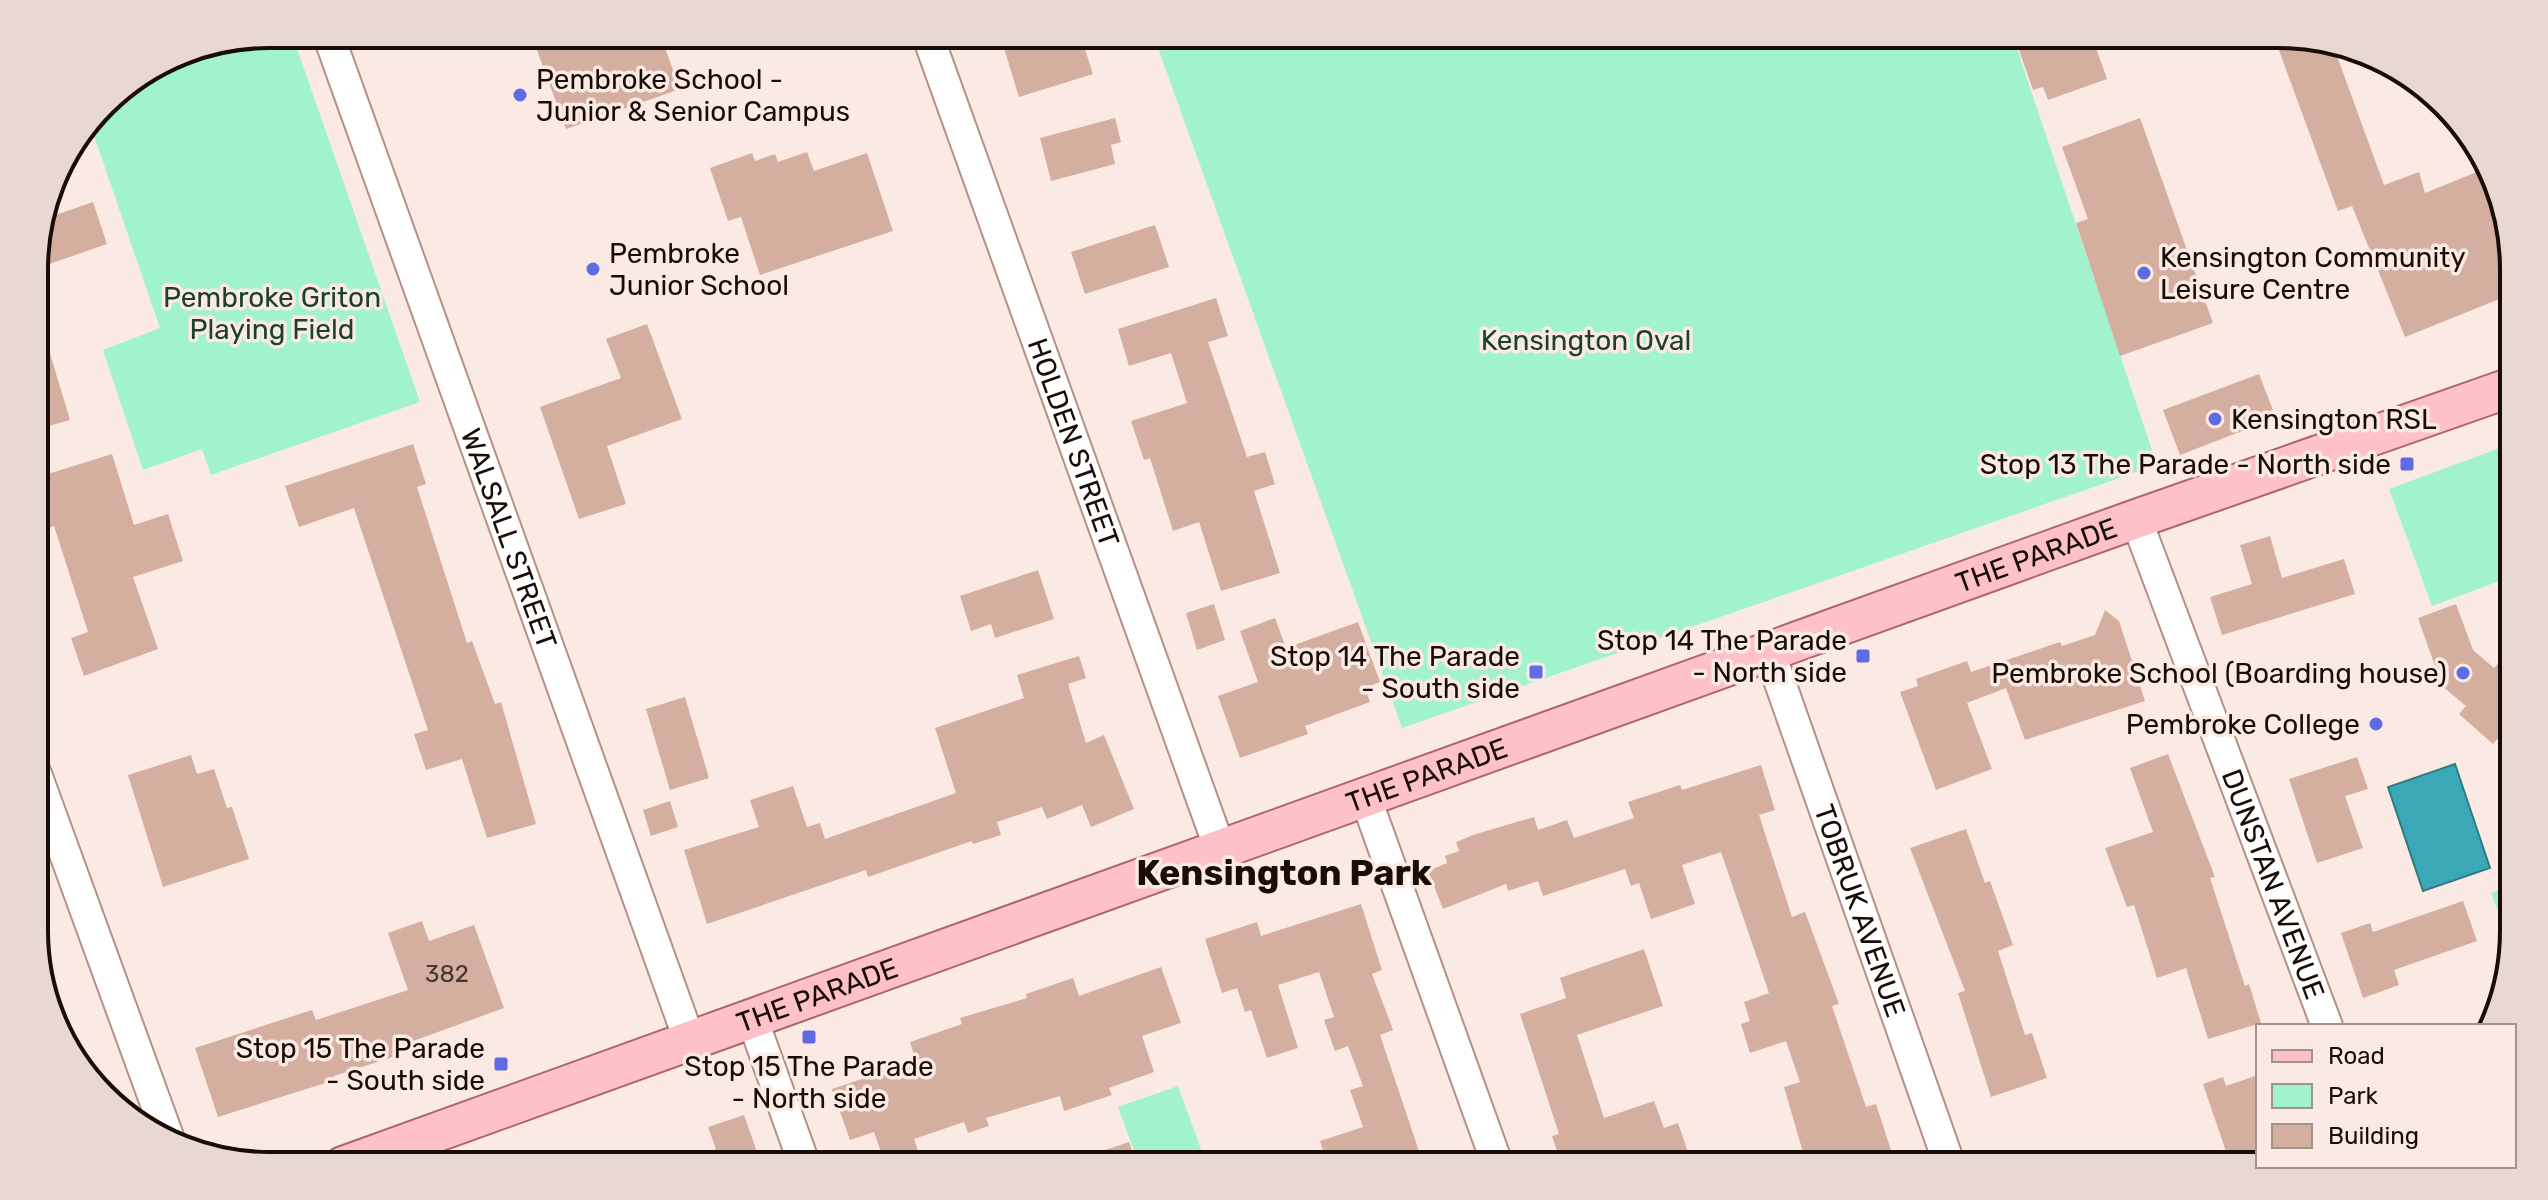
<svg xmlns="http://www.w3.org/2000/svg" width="2548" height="1200" font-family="Rubik,sans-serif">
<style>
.green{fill:#a1f3cd}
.water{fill:#3ba8b7;stroke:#317a82;stroke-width:2}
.building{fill:#d4ae9e}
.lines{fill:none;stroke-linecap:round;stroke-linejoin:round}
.minor-casing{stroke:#b69182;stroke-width:34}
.major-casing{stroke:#ad676b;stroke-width:42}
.minor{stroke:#fff;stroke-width:30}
.major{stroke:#fdc1c7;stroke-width:38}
.poi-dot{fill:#5f6be3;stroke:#fbeae4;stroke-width:3}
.labels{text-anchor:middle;stroke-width:7;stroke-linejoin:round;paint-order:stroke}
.number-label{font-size:24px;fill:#48352d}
.poi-label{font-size:28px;fill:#190d07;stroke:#fbeae4;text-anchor:end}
.park-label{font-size:28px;fill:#1b4030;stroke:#fbeae4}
.street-label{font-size:28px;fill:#190d07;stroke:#fbeae4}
.district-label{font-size:36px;font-weight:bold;fill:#190d07;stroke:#fbeae4}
.rim{fill:none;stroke:#190d07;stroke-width:4}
</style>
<rect width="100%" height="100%" fill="#fbeae4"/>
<g class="green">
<polygon points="269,34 292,34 420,402 211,475 202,449 143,470 103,350 160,328 90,124 114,93 179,52"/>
<polygon points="1153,34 2012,34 2157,465 1402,728"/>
<polygon points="2513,443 2513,576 2432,606 2389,489"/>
<polygon points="2514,883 2511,946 2491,893"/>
<polygon points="1178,1086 1207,1166 1140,1166 1118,1107"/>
</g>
<polygon class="water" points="2455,764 2490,868 2423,891 2388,787"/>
<g class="building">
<polygon points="531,34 660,34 680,89 566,129"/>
<polygon points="1039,34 1080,34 1093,74 1019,97 1003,45"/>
<polygon points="2046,34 2091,34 2107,79 2048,100 2043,87 2033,90 2017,44"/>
<polygon points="2273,34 2333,45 2384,185 2419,172 2425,193 2484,169 2512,239 2512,294 2405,337 2352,206 2338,211"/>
<polygon points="1115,118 1121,142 1111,145 1115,164 1051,181 1040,138"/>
<polygon points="2140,118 2213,323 2120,356 2076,223 2088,219 2062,147"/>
<polygon points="807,152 814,171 867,153 893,231 760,275 741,217 728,221 710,168 752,153 755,161 775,154 778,162"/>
<polygon points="93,202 107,244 35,269 35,253 44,219"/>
<polygon points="1155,225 1169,267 1085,294 1071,252"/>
<polygon points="1216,298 1228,336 1208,342 1247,457 1265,452 1275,484 1254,491 1280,573 1221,591 1199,522 1173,531 1150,458 1144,460 1131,421 1187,403 1171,353 1129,366 1118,329"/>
<polygon points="35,320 40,320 70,420 35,430"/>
<polygon points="647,324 682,419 607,446 626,504 579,519 540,407 621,378 606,339"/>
<polygon points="2259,374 2276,418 2180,455 2163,410"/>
<polygon points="413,444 426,484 417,487 467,643 472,641 495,704 501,702 536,824 487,838 462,759 426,770 414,734 428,730 354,508 299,527 285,486"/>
<polygon points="112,454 134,525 168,514 183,561 133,577 158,649 84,676 71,638 88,632 54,526 48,528 35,478"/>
<polygon points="2270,536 2282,578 2344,559 2355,594 2222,635 2210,597 2252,584 2240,545"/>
<polygon points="1038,570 1054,619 995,638 991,624 971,631 960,596"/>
<polygon points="1214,604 1225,640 1197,650 1186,613"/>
<polygon points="2456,604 2473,650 2494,668 2513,647 2513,721 2493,744 2459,714 2466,706 2442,686 2418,618"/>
<polygon points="2105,610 2119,621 2145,701 2025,740 2006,688 1967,703 1992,769 1936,790 1900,692 1918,686 1916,679 1967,661 1971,672 2060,642 2062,646 2095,635"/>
<polygon points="1275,618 1286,648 1358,622 1380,682 1365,688 1370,702 1305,726 1308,734 1240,758 1218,696 1258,682 1240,631"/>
<polygon points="1079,656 1086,678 1068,684 1086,743 1104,735 1134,809 1091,827 1082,805 1047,819 1042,807 997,822 1001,835 973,844 972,841 868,877 866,870 707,924 684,850 759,827 750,800 793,786 807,827 820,823 825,839 956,793 935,728 1024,698 1017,675"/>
<polygon points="685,697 709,778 670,790 646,709"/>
<polygon points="2168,754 2215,877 2210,878 2245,986 2249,984 2261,1023 2208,1039 2186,968 2157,978 2134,905 2127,907 2105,848 2153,832 2130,768"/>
<polygon points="191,755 197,774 214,769 227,808 232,807 249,859 163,887 128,775"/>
<polygon points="2357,757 2368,789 2345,796 2363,848 2317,863 2289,779"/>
<polygon points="1761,765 1775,810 1759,815 1792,917 1805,912 1839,1004 1832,1006 1866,1107 1876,1104 1891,1150 1843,1166 1807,1166 1784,1087 1800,1082 1786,1041 1750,1053 1741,1024 1750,1021 1744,1002 1769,993 1721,852 1682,865 1695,904 1651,919 1639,883 1631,886 1625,869 1543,896 1538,881 1508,891 1506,884 1443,909 1428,871 1447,863 1445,856 1459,851 1456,842 1476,834 1534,817 1538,830 1567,820 1574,838 1634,818 1628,802 1680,785 1682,790"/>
<polygon points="670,801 678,827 651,836 643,810"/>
<polygon points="1966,829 1985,883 1990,881 2013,945 1998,951 2025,1035 2032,1033 2047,1078 1991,1097 1958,993 1965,991 1910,848"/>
<polygon points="2463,901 2477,941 2394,970 2399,985 2363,998 2341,933 2370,923 2373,932"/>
<polygon points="1361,904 1382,970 1372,974 1393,1030 1380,1035 1424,1166 1328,1166 1320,1141 1363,1127 1350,1090 1363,1086 1348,1046 1335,1051 1324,1020 1334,1017 1319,972 1278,985 1298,1048 1267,1058 1251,1010 1245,1012 1237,988 1222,993 1205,939 1257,922 1261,936"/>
<polygon points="422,921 429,941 474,925 504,1008 405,1044 408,1052 334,1076 335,1080 218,1117 195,1048 312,1010 316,1020 408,990 388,933"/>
<polygon points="1644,949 1663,1006 1577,1035 1604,1118 1654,1101 1664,1128 1678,1123 1688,1152 1649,1166 1562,1166 1552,1136 1559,1134 1520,1014 1566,998 1560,978"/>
<polygon points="1161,967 1181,1023 1142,1036 1154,1072 1109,1088 1112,1095 1064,1111 1060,1096 986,1118 989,1126 968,1133 964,1122 914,1139 920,1157 894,1166 886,1166 874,1132 850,1140 832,1089 916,1061 910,1042 962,1024 960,1018 1027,998 1026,994 1073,978 1079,996"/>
<polygon points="2258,1075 2258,1166 2231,1166 2203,1084 2223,1077 2226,1086"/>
<polygon points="744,1115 762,1166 677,1166 677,1162 716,1149 708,1127"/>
<polygon points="1129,1142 1137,1166 1069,1166 1069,1162"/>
</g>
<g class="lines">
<defs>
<g id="minor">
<path id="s1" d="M328,34L690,1042"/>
<path id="s2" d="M927,34L1221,852"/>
<path id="s3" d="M2136,519L2327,1026"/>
<path id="s4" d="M1770,654L1950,1166"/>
<polyline points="36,774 170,1142"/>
<polyline points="1366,799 1498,1166"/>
<polyline points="753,1021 805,1166"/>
</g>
<g id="major">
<path id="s5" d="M343,1166L2136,519L2512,387"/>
</g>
</defs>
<use href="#minor" class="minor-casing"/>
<use href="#major" class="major-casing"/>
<use href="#minor" class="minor"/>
<use href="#major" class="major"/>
</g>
<g class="poi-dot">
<circle cx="520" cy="95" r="8"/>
<circle cx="593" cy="269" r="8"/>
<circle cx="2144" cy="273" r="8"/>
<circle cx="2215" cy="419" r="8"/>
<rect x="2399" y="456" width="16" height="16" rx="4"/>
<rect x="1855" y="648" width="16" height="16" rx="4"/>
<rect x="1528" y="664" width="16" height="16" rx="4"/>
<circle cx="2463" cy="673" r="8"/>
<circle cx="2376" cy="724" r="8"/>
<rect x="801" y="1029" width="16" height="16" rx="4"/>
<rect x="493" y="1056" width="16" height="16" rx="4"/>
</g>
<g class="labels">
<g class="number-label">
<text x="447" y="982">382</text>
</g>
<g class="poi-label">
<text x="536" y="89" text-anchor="start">Pembroke School -<tspan x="536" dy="32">Junior &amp; Senior Campus</tspan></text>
<text x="609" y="263" text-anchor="start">Pembroke<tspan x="609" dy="32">Junior School</tspan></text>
<text x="2160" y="267" text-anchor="start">Kensington Community<tspan x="2160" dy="32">Leisure Centre</tspan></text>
<text x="2231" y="429" text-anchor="start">Kensington RSL</text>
<text x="2391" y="474">Stop 13 The Parade - North side</text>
<text x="1847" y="650">Stop 14 The Parade<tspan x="1847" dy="32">- North side</tspan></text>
<text x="1520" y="666">Stop 14 The Parade<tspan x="1520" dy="32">- South side</tspan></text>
<text x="2447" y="683">Pembroke School (Boarding house)</text>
<text x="2360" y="734">Pembroke College</text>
<text x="485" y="1058">Stop 15 The Parade<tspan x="485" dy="32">- South side</tspan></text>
<text x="809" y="1076" text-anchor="middle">Stop 15 The Parade<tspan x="809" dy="32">- North side</tspan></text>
</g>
<g class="park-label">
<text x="272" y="307">Pembroke Griton<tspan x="272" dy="32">Playing Field</tspan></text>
<text x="1586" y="350">Kensington Oval</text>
</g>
<g class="street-label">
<text dy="10" stroke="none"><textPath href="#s2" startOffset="434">HOLDEN STREET</textPath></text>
<text dy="10" stroke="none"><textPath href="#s1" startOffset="536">WALSALL STREET</textPath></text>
<text dy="10" stroke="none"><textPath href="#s5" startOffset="1800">THE PARADE</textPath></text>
<text dy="10" stroke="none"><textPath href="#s5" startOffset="1152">THE PARADE</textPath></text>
<text dy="10" stroke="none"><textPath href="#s3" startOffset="390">DUNSTAN AVENUE</textPath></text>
<text dy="10" stroke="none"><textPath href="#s4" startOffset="272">TOBRUK AVENUE</textPath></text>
<text dy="10" stroke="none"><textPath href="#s5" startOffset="504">THE PARADE</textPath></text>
</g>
<g class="district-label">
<text x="1284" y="885">Kensington Park</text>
</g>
</g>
<path d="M0 0H2548V1200H0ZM269 48H2279A221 221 0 0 1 2500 269V931A221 221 0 0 1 2279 1152H269A221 221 0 0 1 48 931V269A221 221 0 0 1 269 48Z" fill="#e9d8d2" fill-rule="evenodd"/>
<path class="rim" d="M269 48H2279A221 221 0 0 1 2500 269V931A221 221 0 0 1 2279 1152H269A221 221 0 0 1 48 931V269A221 221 0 0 1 269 48Z"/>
<rect x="2256" y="1024" width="260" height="144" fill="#fbeae4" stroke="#a1928c" stroke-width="2"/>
<rect x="2272" y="1050" width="40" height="12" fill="#fdc1c7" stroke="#a1928c" stroke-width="2"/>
<text x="2328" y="1064" font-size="24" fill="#190d07">Road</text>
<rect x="2272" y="1084" width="40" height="24" fill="#a1f3cd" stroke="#a1928c" stroke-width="2"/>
<text x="2328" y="1104" font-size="24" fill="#190d07">Park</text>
<rect x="2272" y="1124" width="40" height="24" fill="#d4ae9e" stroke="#a1928c" stroke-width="2"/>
<text x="2328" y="1144" font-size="24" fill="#190d07">Building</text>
</svg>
